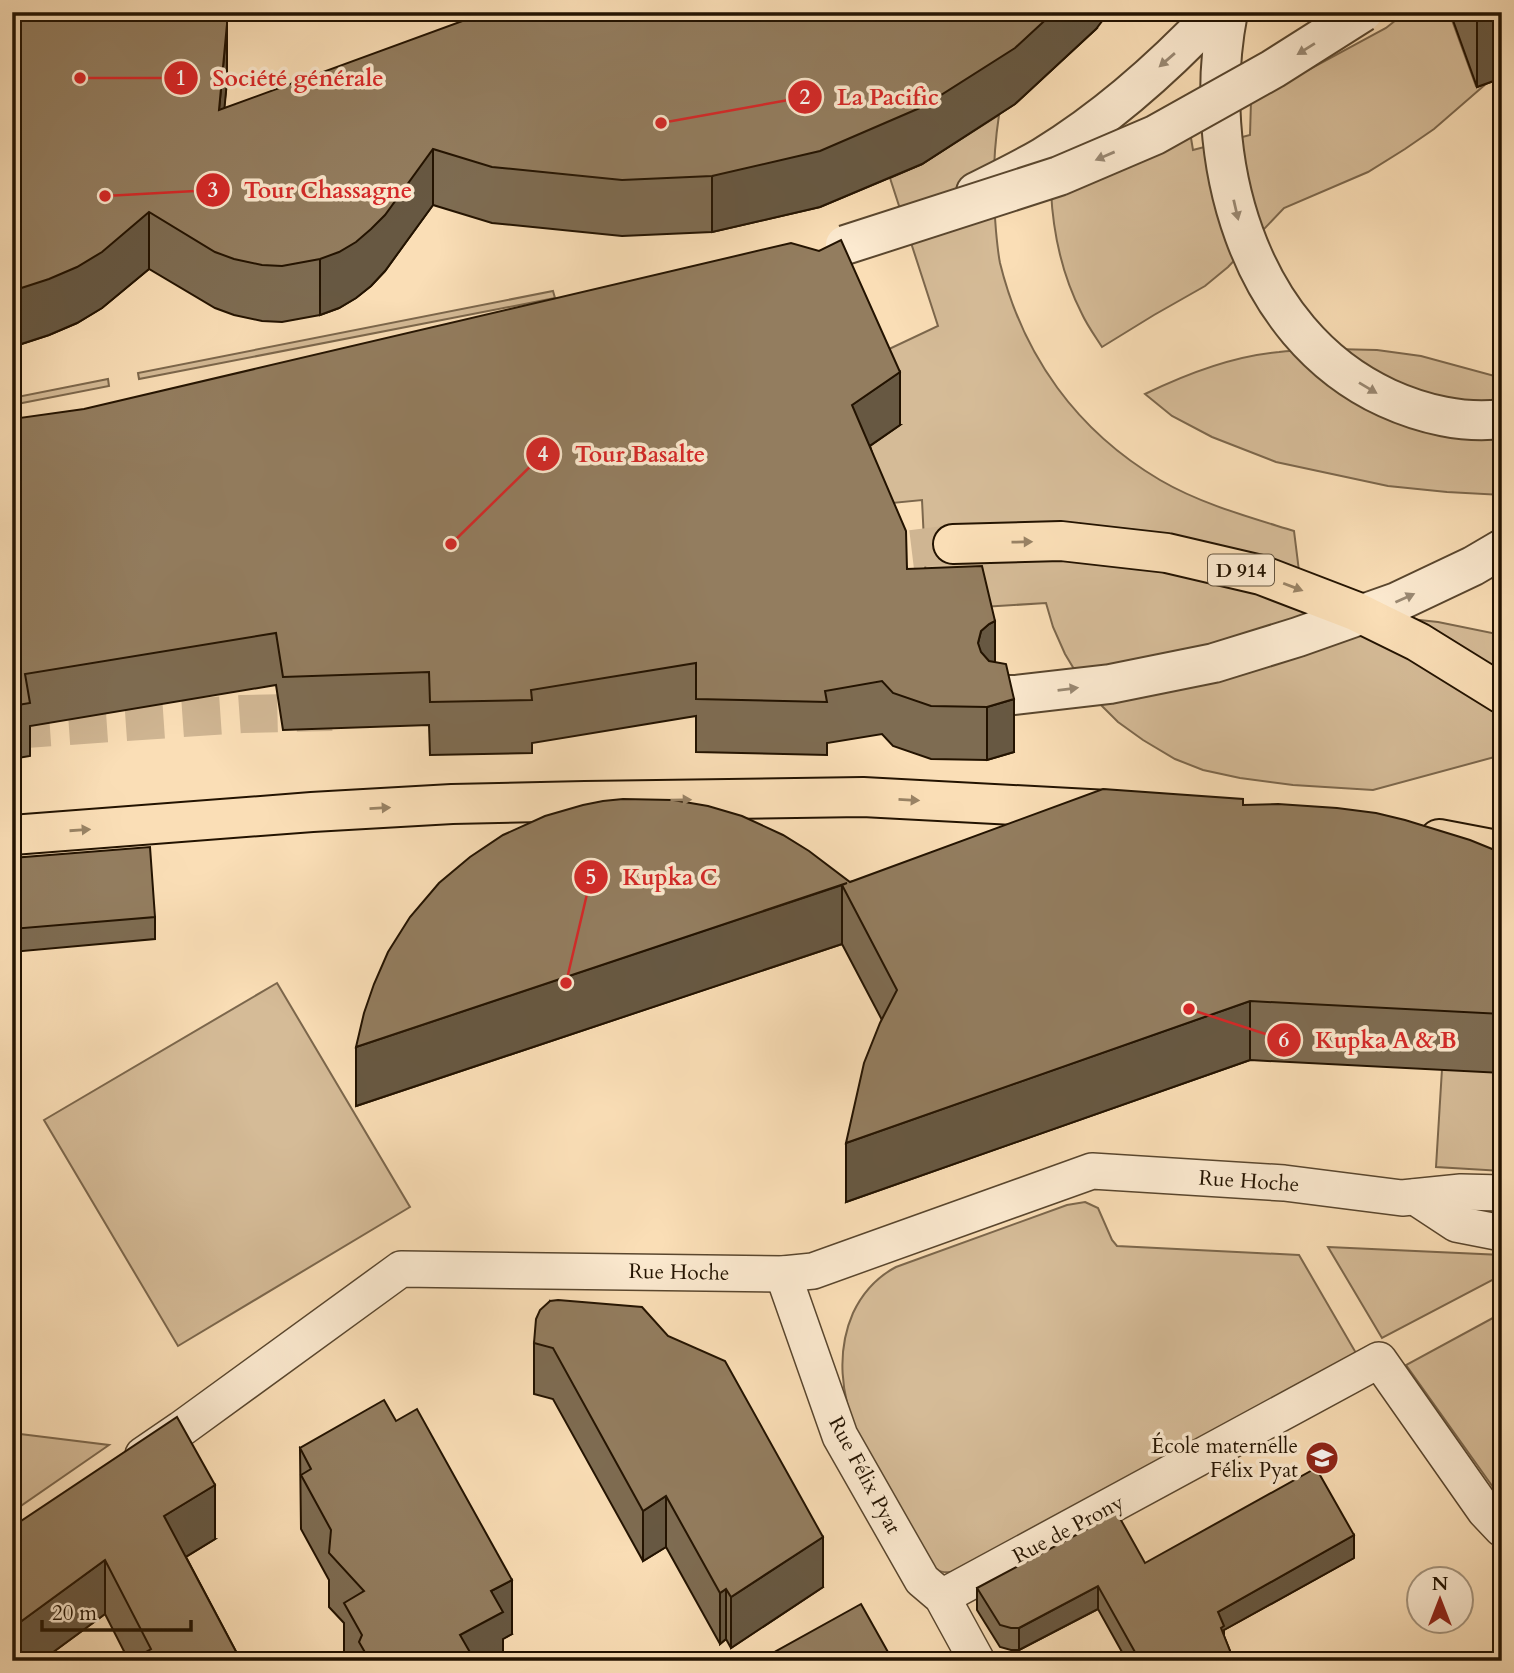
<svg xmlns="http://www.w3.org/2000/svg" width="1514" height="1673" font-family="Cardo,serif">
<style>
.green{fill:#d5bb97;stroke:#7c674c;stroke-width:2}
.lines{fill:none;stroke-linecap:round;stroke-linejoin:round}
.minor-tunnel{stroke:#cfb592;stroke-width:38;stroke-dasharray:38 19;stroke-linecap:butt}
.primary-tunnel{stroke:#cfb592;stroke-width:38;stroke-dasharray:38 19;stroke-linecap:butt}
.pedestrian-casing{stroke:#59462e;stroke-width:38}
.minor-casing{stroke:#59462e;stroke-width:42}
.primary-casing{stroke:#231301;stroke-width:42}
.pedestrian{stroke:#fcead0;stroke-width:35}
.minor{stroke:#fcead0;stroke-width:38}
.primary{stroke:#fadeb6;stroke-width:38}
.minor-bridge-casing{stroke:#59462e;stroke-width:42;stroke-linecap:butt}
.minor-bridge{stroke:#fcead0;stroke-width:38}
.wall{fill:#7e6c52;stroke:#231301;stroke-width:2}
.shaded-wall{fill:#675842;stroke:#231301;stroke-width:2}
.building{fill:#937d5f;stroke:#231301;stroke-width:2}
.oneway{fill:#9a8973}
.oneway2{fill:#998365}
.labels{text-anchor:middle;stroke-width:7;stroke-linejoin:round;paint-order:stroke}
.shield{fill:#fcead0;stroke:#64543f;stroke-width:2}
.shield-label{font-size:19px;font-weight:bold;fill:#231301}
.street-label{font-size:21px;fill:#231301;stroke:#fcead0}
.poi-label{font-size:21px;fill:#231301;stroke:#fcead0;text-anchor:end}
.leader{fill:none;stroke:#d62828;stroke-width:2.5}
.callout-dot{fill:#d62828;stroke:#fcead0;stroke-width:2.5}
.mark-label{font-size:21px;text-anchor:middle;font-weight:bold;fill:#fff}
.callout-label{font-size:23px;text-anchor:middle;font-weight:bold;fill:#d62828;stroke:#fcead0;stroke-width:7;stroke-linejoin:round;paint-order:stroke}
</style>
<rect width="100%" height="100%" fill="#fadeb6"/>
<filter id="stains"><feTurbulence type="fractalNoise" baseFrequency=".00286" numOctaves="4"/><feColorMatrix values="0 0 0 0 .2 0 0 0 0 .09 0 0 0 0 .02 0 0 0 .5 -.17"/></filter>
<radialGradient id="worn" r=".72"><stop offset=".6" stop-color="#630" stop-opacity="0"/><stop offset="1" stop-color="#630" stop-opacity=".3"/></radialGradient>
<g class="green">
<path d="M1406,12H1449L1476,86L1487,83L1434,129L1405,149L1368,172L1284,208L1228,267L1205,286L1154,315L1102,347C1095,336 1087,325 1082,314C1062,275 1053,234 1051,191L1190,132L1193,150L1250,135L1251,101L1386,28Z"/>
<path d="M999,115C993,155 992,191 996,231C997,242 998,253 1000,263C1023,356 1077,431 1160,480C1201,504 1249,517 1294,531L1305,619L1392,617L1438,622L1502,635V755L1373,790L1293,785L1240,778L1203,770L1175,759L1143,740L1118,722L1094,698L1077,674L1065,654L1053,627L1046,603L982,607L926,583L922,500L872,505L852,457L870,358L938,326L890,178L922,164Z"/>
<polygon points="553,291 555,298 139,379 138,373"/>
<path d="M1334,349L1377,350L1421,356L1502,378V495L1447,492L1388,486L1276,462L1212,437L1172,416L1145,394C1186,374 1233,356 1279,352C1297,350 1316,350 1334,349Z"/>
<polygon points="108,379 109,386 12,405 12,398"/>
<polygon points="277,983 410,1207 178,1346 44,1120"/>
<polygon points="1442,1069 1502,1072 1502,1171 1436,1167"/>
<path d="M1085,1202L1098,1208L1112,1240L1117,1246L1299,1255L1356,1353L955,1571C947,1574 940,1572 933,1568C917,1540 902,1512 886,1484C876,1468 865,1451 857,1433C841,1395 836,1352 853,1313C862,1294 877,1277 896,1267L1067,1205Z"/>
<polygon points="1328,1247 1502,1255 1502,1275 1382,1338"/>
<polygon points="1502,1313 1502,1498 1495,1490 1406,1365"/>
<polygon points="12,1433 109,1445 12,1512"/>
</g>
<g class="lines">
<polyline class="minor-tunnel" points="12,730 242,714 332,712"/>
<polyline class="primary-tunnel" points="855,556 953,544"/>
<defs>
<g id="pedestrian">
<polyline points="1415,1197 1456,1224 1502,1233"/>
<polyline points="783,1274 840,1436 922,1580 942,1597 977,1661"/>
<polyline points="143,1455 181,1429 401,1269 783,1274 813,1271 1092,1171 1284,1183 1402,1198 1461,1192 1502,1193"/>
<polyline points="942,1597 1379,1360 1485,1511 1502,1529"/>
</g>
<g id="minor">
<path d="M1228,12C1200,155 1246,333 1387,398C1422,414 1464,424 1502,419"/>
<path d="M976,192C998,181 1021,170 1043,157C1107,118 1164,67 1216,12"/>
<polyline points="1000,695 1015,695 1110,684 1214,663 1298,637 1397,602 1473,566 1502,549"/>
</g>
<g id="primary">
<polyline points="953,544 1061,541 1167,553 1261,575 1355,611 1418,642 1502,694"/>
<polyline points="12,835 312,812 452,804 585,801 863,797 1108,810"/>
<polyline points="1439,839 1502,851"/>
</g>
</defs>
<use href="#pedestrian" class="pedestrian-casing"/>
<use href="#minor" class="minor-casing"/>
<use href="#primary" class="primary-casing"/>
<use href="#pedestrian" class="pedestrian"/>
<use href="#minor" class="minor"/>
<use href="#primary" class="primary"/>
<defs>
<polyline id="minor-bridge" points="845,245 1059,176 1155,135 1273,69 1363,12"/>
</defs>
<use href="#minor-bridge" class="minor-bridge-casing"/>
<use href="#minor-bridge" class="minor-bridge"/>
</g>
<g class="wall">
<polygon points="12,12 237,12 227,17 227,81 224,108 1096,29 1015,104 922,164 820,207 712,232 622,236 492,223 433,205 385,271 371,286 356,298 339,308 320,315 282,322 262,321 234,315 215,308 149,269 102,308 77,323 49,335 12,347"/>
<polygon points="1450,12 1502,12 1502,78 1477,87"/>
<polygon points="12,419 900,425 870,446 907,569 995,662 1014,752 987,760 931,759 893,746 882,734 827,743 827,755 696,752 696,716 532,743 532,753 430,755 429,725 283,730 276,685 30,726 30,756 12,759"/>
<polygon points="1243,805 1502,853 1502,1073 1250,1060 846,1202 882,1020 842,944 356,1106 850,882"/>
<polygon points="12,858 155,917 155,939 12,952"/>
<polygon points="550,1301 823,1587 731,1648 726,1639 720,1644 666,1547 643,1561 553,1399 534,1394 534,1343"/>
<polygon points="300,1448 512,1634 503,1639 503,1661 346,1661 344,1657 344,1623 329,1607 329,1580 301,1529"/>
<polygon points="12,1527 215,1539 186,1557 241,1661 129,1661 105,1614 41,1661 12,1661"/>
<polygon points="1354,1558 1224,1630 1224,1636 1234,1661 1127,1661 1098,1609 1019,1650 1011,1650 1000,1647 977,1610 977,1588 1145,1563"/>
</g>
<g class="shaded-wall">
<polygon points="226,12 237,12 226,17"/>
<polygon points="1054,12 1109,12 1096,29 1015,104 922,164 820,207 712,232 712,176"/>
<polygon points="1502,13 1502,78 1477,87 1477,21"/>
<polygon points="227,24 227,81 219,166 219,110"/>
<polygon points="433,149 433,205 385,271 371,286 356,298 339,308 320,315 320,259"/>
<polygon points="149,212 149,269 102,308 77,323 49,335 12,347 12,291"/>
<polygon points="900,372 900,425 852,458 852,405"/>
<polygon points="995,621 995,674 981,684 978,643 981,631 989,624"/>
<polygon points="1014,699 1014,752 987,760 987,707"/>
<polygon points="842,885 842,944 356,1106 356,1047"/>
<polygon points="1250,1001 1250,1060 846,1202 846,1143"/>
<polygon points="215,1485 215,1539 164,1570 164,1516"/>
<polygon points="666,1496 666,1547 643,1561 643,1511"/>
<polygon points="1354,1535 1354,1558 1224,1630 1224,1648 1218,1612"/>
<polygon points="823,1537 823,1587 731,1648 731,1597"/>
<polygon points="105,1560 105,1614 41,1661 12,1661 12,1628"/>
<polygon points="512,1580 512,1634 503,1639 503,1661 460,1661 460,1635 491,1591"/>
<polygon points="1098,1586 1098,1609 1019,1650 1019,1628"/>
<polygon points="726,1589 726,1639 720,1644 720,1593"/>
</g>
<g class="building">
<polygon points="12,12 227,12 227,24 219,110 487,12 1054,12 1015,48 922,107 820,151 712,176 622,180 492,167 433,149 385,215 371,229 356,242 339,252 320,259 282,266 262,265 234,259 215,252 149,212 102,252 77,267 49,279 12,291"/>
<polygon points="1473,12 1502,12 1502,13 1477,21"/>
<polygon points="841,240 900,372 852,405 906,531 907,569 982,566 995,621 989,624 981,631 978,643 981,652 989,661 1006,664 1014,699 987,707 931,706 893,693 882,681 825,691 827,702 696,699 696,663 531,690 532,700 430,702 429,672 283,677 276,633 25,674 30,703 12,706 12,419 84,409 791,243 819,251"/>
<polygon points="1103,789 1243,799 1243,805 1278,804 1337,808 1376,813 1405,820 1470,840 1502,853 1502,1014 1250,1001 846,1143 864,1063 880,1023 897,990 842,885 847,883 356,1047 364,1013 374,984 388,952 410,917 439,883 470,857 503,835 545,816 583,805 603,801 623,799 673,800 708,806 742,816 783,835 809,851 850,882"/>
<polygon points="150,847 155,917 12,929 12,858"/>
<polygon points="558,1300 642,1307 668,1336 725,1361 823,1537 731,1597 726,1589 720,1593 666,1496 643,1511 553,1348 534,1343 536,1319 540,1310 550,1301"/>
<polygon points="384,1400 396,1421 417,1409 512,1580 491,1591 503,1612 460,1635 475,1661 370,1661 359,1642 362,1635 344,1603 364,1591 329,1553 331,1530 301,1475 311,1469 300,1448"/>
<polygon points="177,1417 215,1485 164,1516 241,1661 130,1661 151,1649 105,1560 12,1628 12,1527"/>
<polygon points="1316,1468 1354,1535 1218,1612 1224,1626 1221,1628 1234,1661 1140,1661 1098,1586 1019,1628 1011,1628 1000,1625 977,1588 1117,1513 1145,1563"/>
<polygon points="861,1604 893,1661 764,1661 762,1659"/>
</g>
<defs><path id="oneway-solid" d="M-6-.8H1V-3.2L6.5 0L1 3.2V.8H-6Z" transform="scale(1.75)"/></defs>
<g class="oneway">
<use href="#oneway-solid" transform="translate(1306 49) rotate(148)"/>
<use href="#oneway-solid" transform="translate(1167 60) rotate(139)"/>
<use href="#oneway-solid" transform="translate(1105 156) rotate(157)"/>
<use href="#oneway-solid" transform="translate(1236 210) rotate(77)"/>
<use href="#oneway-solid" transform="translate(1368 388) rotate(31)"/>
<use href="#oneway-solid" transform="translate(1405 598) rotate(-24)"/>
<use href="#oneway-solid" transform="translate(1068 689) rotate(-7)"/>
</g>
<g class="oneway2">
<use href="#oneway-solid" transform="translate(1022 542) rotate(-1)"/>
<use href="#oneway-solid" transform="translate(1293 587) rotate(21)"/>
<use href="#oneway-solid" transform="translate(681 800) rotate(-1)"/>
<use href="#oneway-solid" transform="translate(909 800) rotate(3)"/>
<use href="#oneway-solid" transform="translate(380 808) rotate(-3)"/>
<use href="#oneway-solid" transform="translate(80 830) rotate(-4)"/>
</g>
<defs>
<symbol id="school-disc" viewBox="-11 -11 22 22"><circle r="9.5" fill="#8f2418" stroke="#fcead0"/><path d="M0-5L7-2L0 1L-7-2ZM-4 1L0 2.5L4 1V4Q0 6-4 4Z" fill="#fff"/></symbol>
</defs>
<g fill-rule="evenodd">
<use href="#school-disc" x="1303" y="1439" width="38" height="38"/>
</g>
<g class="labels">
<rect class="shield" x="1208" y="554.5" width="66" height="31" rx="5"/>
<g class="shield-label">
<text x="1241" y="577">D 914</text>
</g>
<g class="street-label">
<text transform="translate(1249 1181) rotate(4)" y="7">Rue Hoche</text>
<text transform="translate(679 1272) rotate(1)" y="7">Rue Hoche</text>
<text transform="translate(865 1475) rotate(62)" y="7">Rue Félix Pyat</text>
<text transform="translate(1068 1529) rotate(-28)" y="7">Rue de Prony</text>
</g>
<g class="poi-label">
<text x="1298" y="1453">École maternelle<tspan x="1298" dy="24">Félix Pyat</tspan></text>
</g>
</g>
<path class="leader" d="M80 78L181 78M661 123L805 97M105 196L213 190M451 544L543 454M566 983L591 877M1189 1009L1284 1040"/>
<g class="callout-dot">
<circle cx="80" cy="78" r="7"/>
<circle cx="661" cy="123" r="7"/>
<circle cx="105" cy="196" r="7"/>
<circle cx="451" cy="544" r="7"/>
<circle cx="566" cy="983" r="7"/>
<circle cx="1189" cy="1009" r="7"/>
<circle cx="181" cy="78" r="18"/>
<circle cx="805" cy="97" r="18"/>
<circle cx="213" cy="190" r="18"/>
<circle cx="543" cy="454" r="18"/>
<circle cx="591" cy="877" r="18"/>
<circle cx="1284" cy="1040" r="18"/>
</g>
<g class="mark-label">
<text x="181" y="85">1</text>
<text x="805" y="104">2</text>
<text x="213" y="197">3</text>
<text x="543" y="461">4</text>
<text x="591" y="884">5</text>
<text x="1284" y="1047">6</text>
</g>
<g class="callout-label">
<text x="298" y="86">Société générale</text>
<text x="888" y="105">La Pacific</text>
<text x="328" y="198">Tour Chassagne</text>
<text x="640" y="462">Tour Basalte</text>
<text x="670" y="885">Kupka C</text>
<text x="1386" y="1048">Kupka A &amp; B</text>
</g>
<rect width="1514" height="1673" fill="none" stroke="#fadeb6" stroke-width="42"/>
<rect x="14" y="14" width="1486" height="1645" fill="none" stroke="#231301" stroke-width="3.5"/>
<rect x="21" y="21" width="1472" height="1631" fill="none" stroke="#231301" stroke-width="2"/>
<g transform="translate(1440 1600)"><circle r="33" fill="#fcead0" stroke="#a5947d" stroke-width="2"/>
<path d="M0-5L12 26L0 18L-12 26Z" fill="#8f2418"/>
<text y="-10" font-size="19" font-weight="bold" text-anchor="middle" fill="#231301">N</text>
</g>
<path d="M42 1620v10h149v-10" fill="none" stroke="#231301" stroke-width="3.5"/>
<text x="52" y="1620" font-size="21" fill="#231301" stroke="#fcead0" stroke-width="5" paint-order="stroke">20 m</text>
<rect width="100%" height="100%" filter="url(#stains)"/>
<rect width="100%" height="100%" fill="url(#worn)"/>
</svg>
